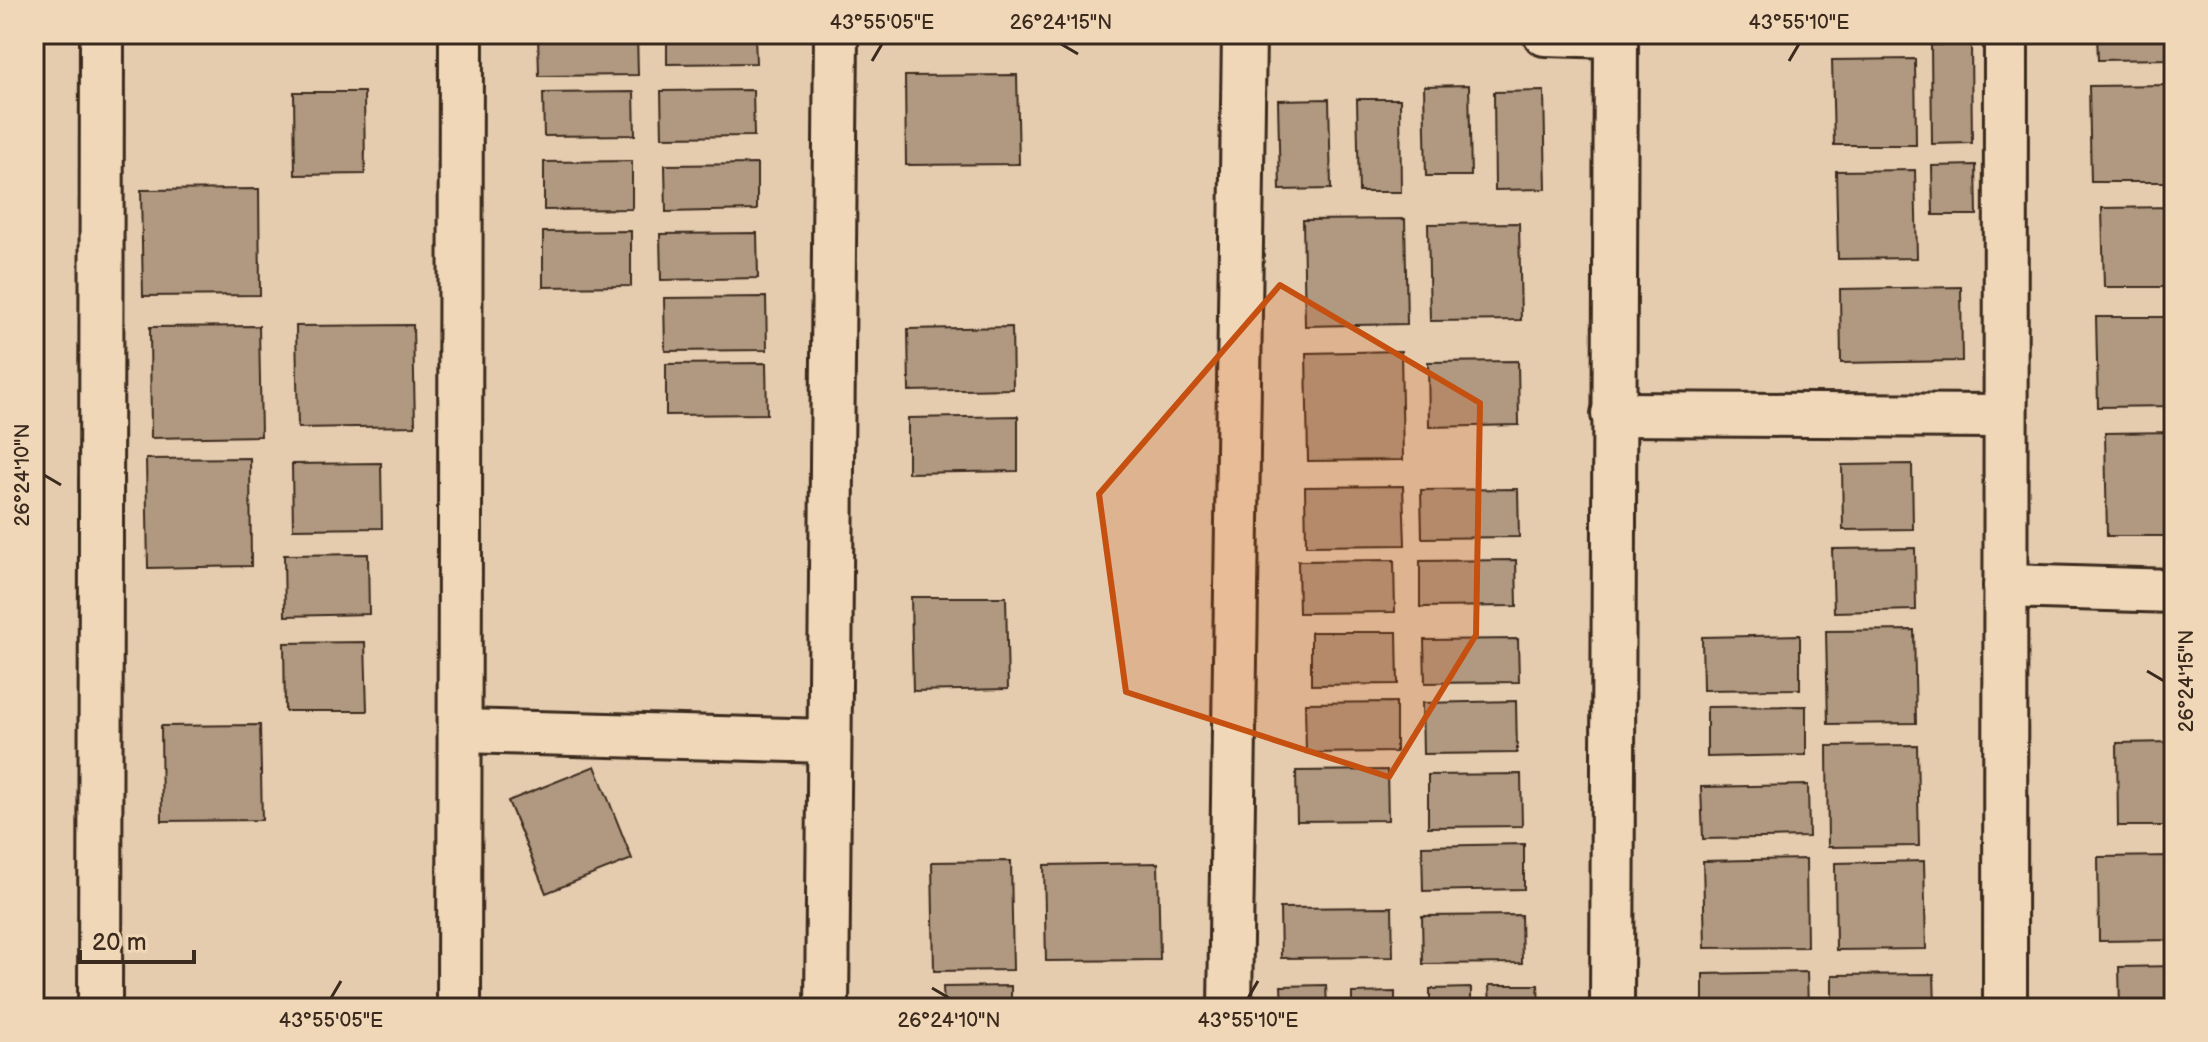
<svg xmlns="http://www.w3.org/2000/svg" width="2208" height="1042" font-family="'Balsamiq Sans',sans-serif">
<style>
.building{fill:#b19981;stroke:#3b2a1e;stroke-width:2}
.lines{fill:none;stroke-linecap:round;stroke-linejoin:round}
.minor-casing{stroke:#3b2a1e;stroke-width:48}
.minor{stroke:#f0d7b8;stroke-width:42}
.marked{fill:#c55010;fill-opacity:0.2;stroke:#c55010;stroke-width:6;stroke-linejoin:round}
.ticks{fill:none;stroke:#3b2a1e;stroke-width:3}
.neatline{fill:none;stroke:#3b2a1e;stroke-width:3}
.ticks-label{font-size:20px;text-anchor:middle;fill:#3b2a1e}
</style>
<rect width="100%" height="100%" fill="#e5ccaf"/>
<filter id="ink" filterUnits="userSpaceOnUse"><feTurbulence type="fractalNoise" baseFrequency=".0125" numOctaves="2"/><feDisplacementMap in="SourceGraphic" scale="16" xChannelSelector="R" yChannelSelector="G"/><feConvolveMatrix kernelMatrix="1 2 1 2 8 2 1 2 1" color-interpolation-filters="sRGB"/></filter>
<g filter="url(#ink)">
<g class="building">
<polygon points="538,34 637,34 638,75 539,76"/>
<polygon points="667,34 755,34 756,63 667,64"/>
<polygon points="2097,34 2174,34 2174,59 2098,60"/>
<polygon points="1931,45 1971,45 1972,143 1932,144"/>
<polygon points="1915,59 1916,145 1834,145 1832,60"/>
<polygon points="1017,75 1019,164 906,165 905,76"/>
<polygon points="1469,85 1471,176 1426,176 1424,86"/>
<polygon points="2174,85 2174,182 2091,182 2089,86"/>
<polygon points="753,90 754,136 662,137 661,91"/>
<polygon points="1544,91 1546,189 1495,190 1494,92"/>
<polygon points="294,92 364,92 365,174 295,175"/>
<polygon points="634,92 635,135 544,136 543,93"/>
<polygon points="1329,99 1331,189 1280,190 1278,100"/>
<polygon points="1357,99 1400,99 1401,192 1359,192"/>
<polygon points="632,161 632,209 544,210 544,162"/>
<polygon points="757,164 757,210 666,212 665,165"/>
<polygon points="1976,165 1977,215 1933,215 1932,166"/>
<polygon points="1915,170 1917,258 1838,259 1836,171"/>
<polygon points="259,189 260,295 143,296 141,190"/>
<polygon points="2174,207 2174,287 2104,287 2102,208"/>
<polygon points="1405,219 1407,324 1305,326 1303,220"/>
<polygon points="1519,223 1521,320 1430,321 1428,224"/>
<polygon points="631,231 631,286 543,287 543,232"/>
<polygon points="757,233 758,278 661,280 660,234"/>
<polygon points="1961,287 1962,361 1841,363 1840,289"/>
<polygon points="766,297 767,350 665,351 664,298"/>
<polygon points="2096,317 2174,317 2174,406 2098,407"/>
<polygon points="413,325 415,426 298,428 296,326"/>
<polygon points="259,326 261,436 151,438 150,327"/>
<polygon points="1012,327 1013,389 909,391 908,329"/>
<polygon points="1401,351 1403,460 1308,461 1306,353"/>
<polygon points="1518,361 1519,425 1429,427 1428,362"/>
<polygon points="766,363 767,414 666,415 666,364"/>
<polygon points="1018,416 1018,471 908,473 908,418"/>
<polygon points="2174,432 2174,536 2107,536 2105,433"/>
<polygon points="250,458 251,566 148,568 146,459"/>
<polygon points="381,463 382,528 293,529 292,464"/>
<polygon points="1912,464 1913,529 1843,530 1842,465"/>
<polygon points="1403,486 1405,545 1306,546 1305,487"/>
<polygon points="1518,489 1519,537 1422,538 1421,490"/>
<polygon points="1915,548 1916,610 1834,612 1832,549"/>
<polygon points="368,554 369,614 285,616 284,555"/>
<polygon points="1394,560 1395,612 1299,613 1298,561"/>
<polygon points="1516,560 1517,606 1420,607 1420,561"/>
<polygon points="911,597 1006,597 1008,689 913,691"/>
<polygon points="1914,630 1916,723 1828,724 1826,631"/>
<polygon points="1311,632 1397,632 1398,684 1311,685"/>
<polygon points="1800,635 1800,689 1703,690 1702,637"/>
<polygon points="1518,639 1519,682 1425,683 1424,640"/>
<polygon points="365,642 367,711 285,711 284,643"/>
<polygon points="1516,701 1517,753 1423,754 1422,703"/>
<polygon points="1396,702 1396,752 1306,753 1305,703"/>
<polygon points="1806,706 1806,755 1707,757 1707,707"/>
<polygon points="260,725 262,820 162,821 161,726"/>
<polygon points="2174,742 2174,826 2118,826 2117,743"/>
<polygon points="1917,745 1919,846 1828,847 1827,746"/>
<polygon points="595,766 632,859 546,893 508,801"/>
<polygon points="1387,770 1388,820 1297,821 1296,771"/>
<polygon points="1521,774 1522,826 1428,827 1428,775"/>
<polygon points="1808,785 1809,837 1703,839 1701,787"/>
<polygon points="1524,844 1524,889 1423,891 1422,846"/>
<polygon points="2174,856 2174,940 2099,941 2098,857"/>
<polygon points="1806,859 1807,947 1705,948 1703,861"/>
<polygon points="1011,861 1013,970 934,971 932,862"/>
<polygon points="1924,861 1926,949 1836,950 1835,863"/>
<polygon points="1158,863 1160,960 1046,961 1044,865"/>
<polygon points="1392,907 1393,957 1281,958 1280,908"/>
<polygon points="1521,915 1522,963 1423,964 1422,916"/>
<polygon points="2174,966 2174,1008 2120,1008 2119,967"/>
<polygon points="1807,972 1808,1008 1703,1008 1703,974"/>
<polygon points="1934,974 1935,1008 1832,1008 1832,975"/>
<polygon points="1326,985 1327,1008 1282,1008 1281,986"/>
<polygon points="1489,985 1538,985 1539,1008 1490,1008"/>
<polygon points="1011,986 1011,1008 944,1008 943,987"/>
<polygon points="1471,988 1471,1008 1430,1008 1430,989"/>
<polygon points="1395,992 1395,1008 1352,1008 1352,993"/>
</g>
<g class="lines">
<defs>
<g id="minor">
<polyline points="1545,34 1616,36"/>
<polyline points="1613,414 2005,416"/>
<polyline points="2005,586 2174,591"/>
<polyline points="460,731 829,741"/>
<polyline points="100,1008 102,34"/>
<polyline points="459,1008 461,34"/>
<polyline points="827,1008 836,34"/>
<polyline points="1230,1008 1244,34"/>
<polyline points="1612,1008 1616,34"/>
<polyline points="2005,1008 2006,34"/>
</g>
</defs>
<use href="#minor" class="minor-casing"/>
<use href="#minor" class="minor"/>
</g>
</g>
<path class="marked" d="M1280,285L1480,403L1476,635L1389,777L1126,692L1099,494Z"/>
<path class="ticks" d="M1061,44L1078,54M872,61L882,44M1789,61L1799,44M44,475L61,485M2147,671L2164,681M932,988L949,998M331,998L341,981M1248,998L1258,981"/>
<rect width="2208" height="1042" fill="none" stroke="#f0d7b8" stroke-width="88"/>
<path d="M80 950v12h114v-12" fill="none" stroke="#3b2a1e" stroke-width="4"/>
<text x="92" y="950" font-size="24" fill="#3b2a1e" stroke="#f0d7b8" stroke-width="6" paint-order="stroke">20 m</text>
<rect x="44" y="44" width="2120" height="954" class="neatline"/>
<g class="ticks-label">
<text x="882" y="29">43°55'05"E</text>
<text x="1061" y="29">26°24'15"N</text>
<text x="1799" y="29">43°55'10"E</text>
<text transform="translate(22 475) rotate(-90)" y="7">26°24'10"N</text>
<text transform="translate(2186 681) rotate(-90)" y="7">26°24'15"N</text>
<text x="331" y="1027">43°55'05"E</text>
<text x="949" y="1027">26°24'10"N</text>
<text x="1248" y="1027">43°55'10"E</text>
</g>
</svg>
